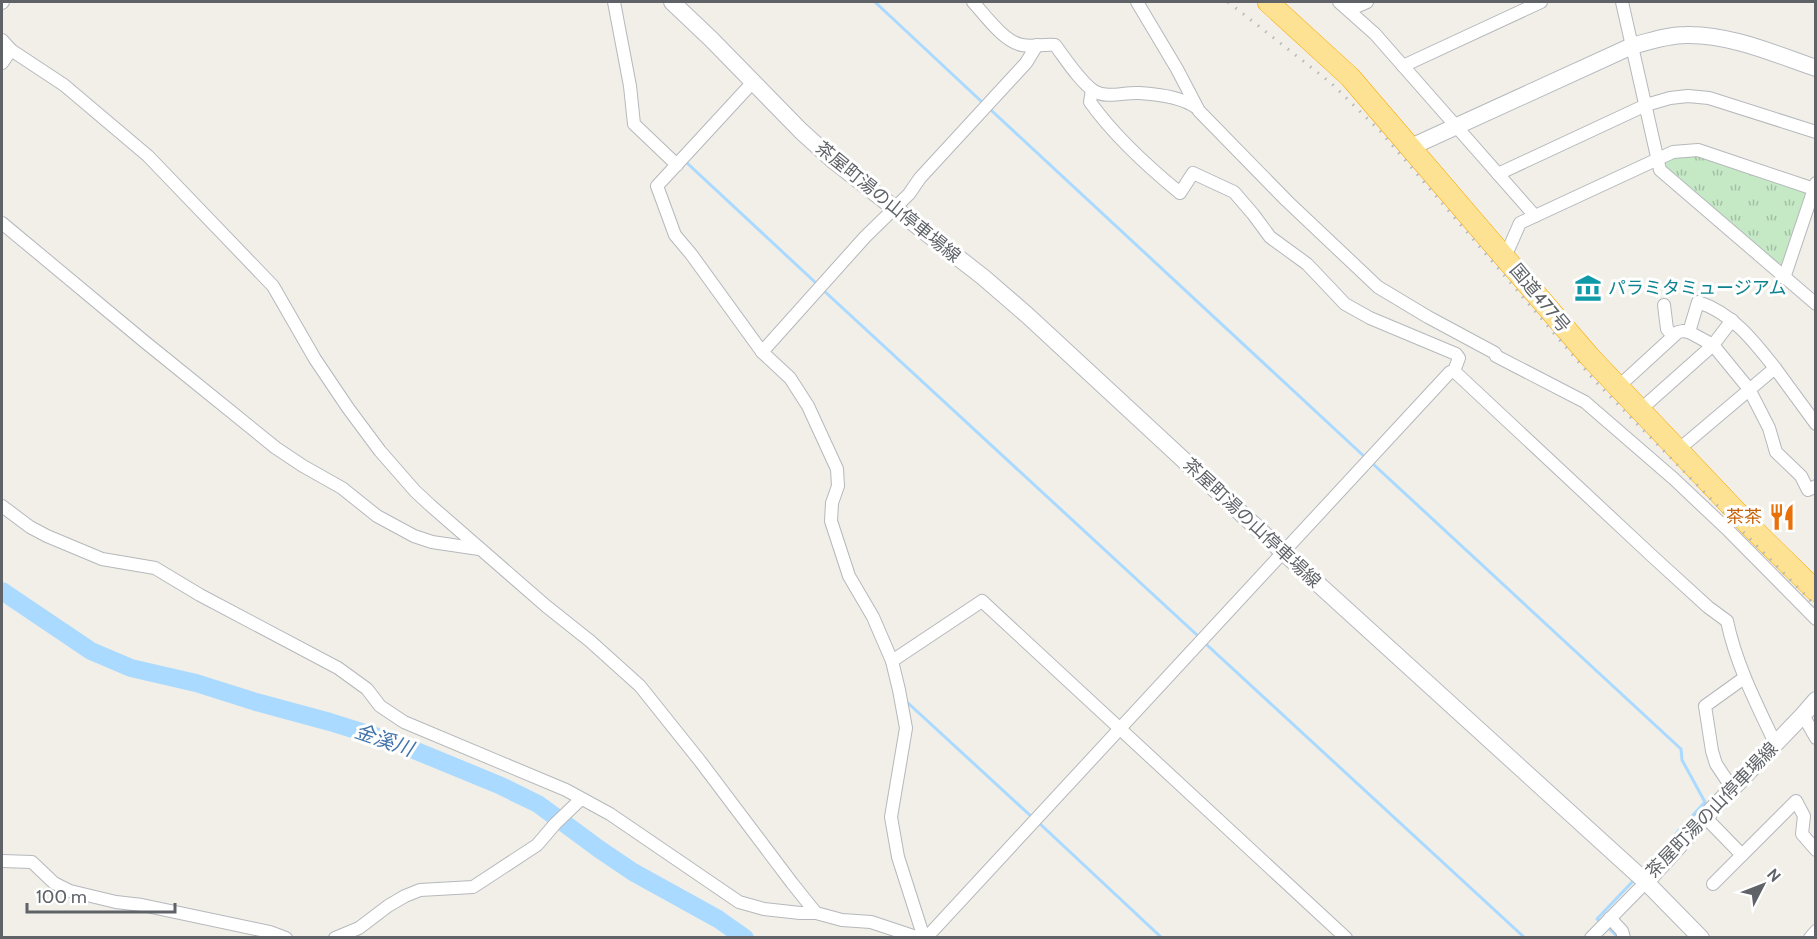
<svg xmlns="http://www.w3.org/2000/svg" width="1817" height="939" font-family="Cabin,'Noto Sans JP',sans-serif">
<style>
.grass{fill:url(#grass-tufts)}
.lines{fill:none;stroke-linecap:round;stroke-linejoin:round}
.stream{stroke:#aadaff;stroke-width:3}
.river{stroke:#aadaff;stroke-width:18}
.street-casing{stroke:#b5b8bc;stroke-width:14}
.secondary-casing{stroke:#b6babf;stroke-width:18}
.highway-casing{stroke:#f9ab00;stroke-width:22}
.street{stroke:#fff;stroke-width:12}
.secondary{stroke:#fff;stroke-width:16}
.highway{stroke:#fde293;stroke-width:21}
.rail{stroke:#b6b7b8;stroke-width:3;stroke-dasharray:1.5 8;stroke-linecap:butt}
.labels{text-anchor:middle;stroke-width:6;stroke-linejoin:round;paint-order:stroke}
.street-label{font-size:18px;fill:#5f6368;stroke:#fff}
.culture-label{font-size:18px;fill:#0d838f;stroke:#fff;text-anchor:start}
.food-label{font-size:18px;fill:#c56008;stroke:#fff;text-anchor:end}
.water-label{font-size:20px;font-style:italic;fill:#4174aa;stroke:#fff}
</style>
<defs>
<pattern id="grass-tufts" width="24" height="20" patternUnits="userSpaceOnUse" patternTransform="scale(1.5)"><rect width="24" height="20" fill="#c5e8c5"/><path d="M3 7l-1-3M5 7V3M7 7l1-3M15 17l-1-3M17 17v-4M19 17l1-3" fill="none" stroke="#a3c0a4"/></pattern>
</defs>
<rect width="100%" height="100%" fill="#f1efe8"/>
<polygon class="grass" points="1690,154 1706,157 1805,190 1807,195 1784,266 1779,267 1665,169 1665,161 1674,156"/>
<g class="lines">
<g class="stream">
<polyline points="875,2 982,102"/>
<polyline points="992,111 1367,459"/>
<polyline points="687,163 817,284"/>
<polyline points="822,289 1197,635"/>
<polyline points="1372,463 1681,749 1682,760 1705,802 1641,872"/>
<polyline points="1207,645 1525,938"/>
<polyline points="908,703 1033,818"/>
<polyline points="1038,822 1162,938"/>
<polyline points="1601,922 1597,919 1635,879"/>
<polyline points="1606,926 1619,938"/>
</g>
<polyline class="river" points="2,591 91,651 131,668 196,683 256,702 330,722 397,743 499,785 538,804 599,849 633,872 718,919 745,938"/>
<defs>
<g id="street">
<polyline points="614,2 630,86 634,124 677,165"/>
<path d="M973,2C985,15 1004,42 1022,45C1033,47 1044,44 1055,45C1065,58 1080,82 1094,91C1107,99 1124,92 1139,93C1157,94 1182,97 1197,108"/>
<polyline points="1137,2 1177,69 1199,111 1287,201 1378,287 1428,317 1495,353 1496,356 1585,402 1674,479 1729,531 1816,619"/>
<polyline points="1339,2 1375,34 1535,216"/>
<polyline points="1622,2 1660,170 1816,304"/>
<polyline points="2,3 3,2"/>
<polyline points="1349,10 1367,2"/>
<polyline points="2,40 11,50 64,85 148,156 273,286 315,359 348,408 380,451 415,491 430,505 546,606 590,641 640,686 700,761 792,883 816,913"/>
<polyline points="2,63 11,50"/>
<polyline points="1403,66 1541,2"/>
<polyline points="753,82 657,186 675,235 691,254 762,352 790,378 808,406 837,469 838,486 832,503 831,521 849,576 873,617 892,661 899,690 906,728 891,817 898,857 924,938"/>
<path d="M1092,90L1090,102C1115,137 1147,166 1180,193L1193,173L1234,192L1253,214L1270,237L1307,264L1345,304L1370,318L1456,354L1459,358L1454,371L1651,555L1708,607L1727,621C1736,664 1756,703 1775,743"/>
<polyline points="1498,174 1646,105 1670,98 1688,96 1709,98 1816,132"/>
<polyline points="2,223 145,342 276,448 303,466 342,488 377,516 414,536 432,542 479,549"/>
<polyline points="1505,257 1520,223 1673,152 1698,150 1814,189"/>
<polyline points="1784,278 1816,183"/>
<polyline points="1664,305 1667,329 1673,336"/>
<path d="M1689,332L1698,302C1732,313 1753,340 1775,368"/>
<polyline points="762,352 865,237 909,194 920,178 1026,63 1037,45"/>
<polyline points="1618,387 1678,332 1683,331 1689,332 1713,345 1749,389 1769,428 1776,452 1801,476 1808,490 1816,486"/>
<polyline points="1640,410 1713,345 1732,320"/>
<polyline points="1678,450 1775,368 1816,424"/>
<polyline points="2,506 30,527 47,536 102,559 155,568 200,595 338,668 367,689 380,706 404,722 566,790 610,814 739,902 764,909 800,913 816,913 842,920 871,922 919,938"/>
<polyline points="892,661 982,601 1346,938"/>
<polyline points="1803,715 1816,738"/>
<polyline points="1732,788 1716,764 1712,751 1705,706 1744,678"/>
<polyline points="1705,817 1742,855"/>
<polyline points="2,861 32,862 54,883 70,891 116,902 142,905 270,932 286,938"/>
<polyline points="1713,884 1796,801 1804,816 1802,834 1816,850"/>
<polyline points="1610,918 1622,931 1624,938"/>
<polyline points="335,938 359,928 388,906 405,896 420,890 473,887 537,845 555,824 581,799"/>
<polyline points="926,938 1450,372 1454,371"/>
<polyline points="1591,938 1646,882"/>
<polyline points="1810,938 1816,931"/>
</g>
<g id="secondary">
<polyline points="672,2 711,39 801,131 834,161 983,277 1027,315 1283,552 1646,882 1701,938"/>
<path d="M1411,147L1632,46C1650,41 1668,35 1686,35C1730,34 1775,54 1816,68"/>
<polyline points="1646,882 1705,817 1803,715 1816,700"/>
</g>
<polyline id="highway" points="1268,2 1350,77 1589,356 1752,528 1816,591"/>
</defs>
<use href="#street" class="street-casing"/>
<use href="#secondary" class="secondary-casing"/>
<use href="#highway" class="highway-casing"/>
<use href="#street" class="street"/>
<use href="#secondary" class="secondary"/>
<use href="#highway" class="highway"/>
<polyline class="rail" points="1228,2 1331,83 1380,131 1595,381 1816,606"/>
</g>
<defs>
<symbol id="museum-bare" viewBox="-9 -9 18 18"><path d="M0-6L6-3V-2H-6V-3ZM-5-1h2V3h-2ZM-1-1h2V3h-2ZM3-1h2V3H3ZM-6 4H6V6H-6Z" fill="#0f9aa8" stroke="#fff" stroke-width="2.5" paint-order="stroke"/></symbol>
<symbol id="restaurant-bare" viewBox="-9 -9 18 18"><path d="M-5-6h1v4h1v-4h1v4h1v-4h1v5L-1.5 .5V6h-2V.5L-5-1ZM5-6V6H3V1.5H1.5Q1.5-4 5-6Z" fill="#e8710a" stroke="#fff" stroke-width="2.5" paint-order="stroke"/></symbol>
</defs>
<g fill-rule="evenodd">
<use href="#museum-bare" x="1569" y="269" width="38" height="38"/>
<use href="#restaurant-bare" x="1763" y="498" width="38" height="38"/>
</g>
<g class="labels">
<g class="street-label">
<text transform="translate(888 202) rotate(39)" y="6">茶屋町湯の山停車場線</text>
<text transform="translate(1540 298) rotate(50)" y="6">国道477号</text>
<text transform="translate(1252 523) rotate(43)" y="6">茶屋町湯の山停車場線</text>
<text transform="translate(1712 810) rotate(-46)" y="6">茶屋町湯の山停車場線</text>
</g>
<g class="culture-label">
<text x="1608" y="294">パラミタミュージアム</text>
</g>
<g class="food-label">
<text x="1762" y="523">茶茶</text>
</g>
<g class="water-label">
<text transform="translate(384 740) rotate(19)" y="7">金溪川</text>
</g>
</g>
<rect width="1817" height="939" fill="none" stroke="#5f6368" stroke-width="6"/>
<g transform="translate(1763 885) rotate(48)" stroke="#ffffff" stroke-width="4.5" paint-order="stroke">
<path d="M0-4.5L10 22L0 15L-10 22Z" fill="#5f6368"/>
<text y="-9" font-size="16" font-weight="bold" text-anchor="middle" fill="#5f6368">N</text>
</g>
<path d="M27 903v9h148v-9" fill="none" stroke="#5f6368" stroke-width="3"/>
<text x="36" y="903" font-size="18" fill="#5f6368" stroke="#ffffff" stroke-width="4.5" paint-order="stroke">100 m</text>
</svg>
